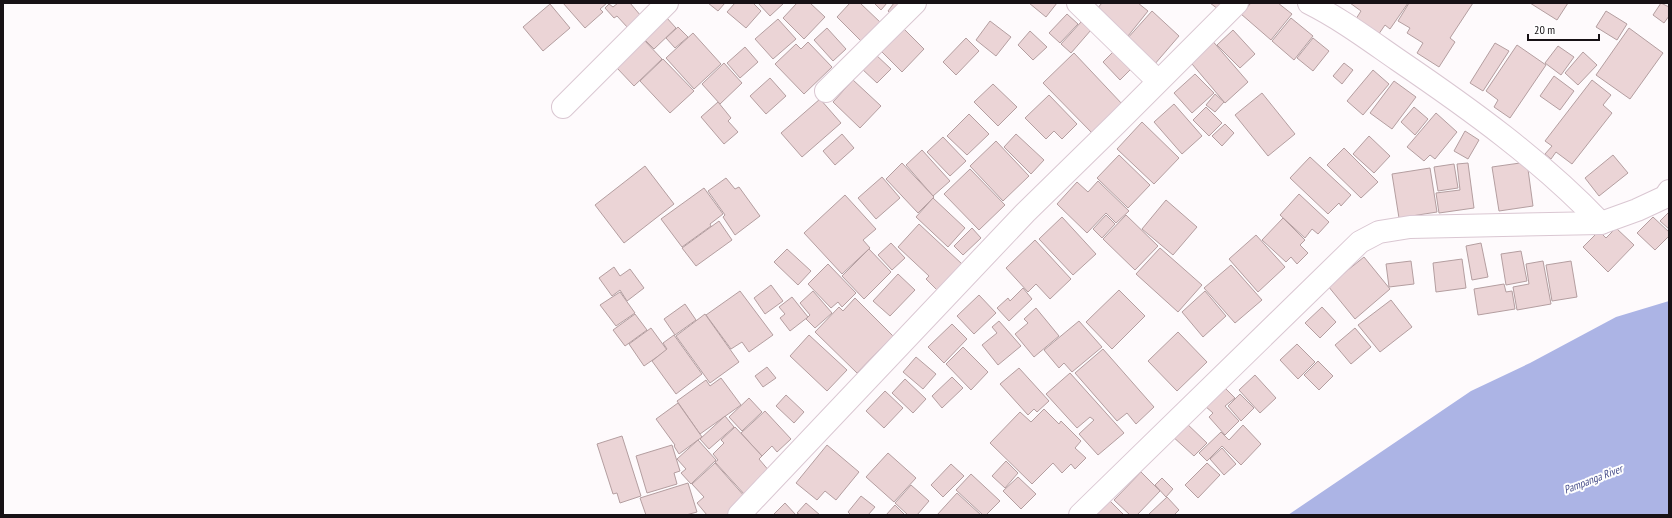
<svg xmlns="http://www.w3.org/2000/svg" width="1672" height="518" font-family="'PT Sans Narrow',sans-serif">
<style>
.water{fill:#acb4e5}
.building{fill:#ebd4d6;stroke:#b49ea0}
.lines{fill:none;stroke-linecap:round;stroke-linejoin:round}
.minor-casing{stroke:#dac7d2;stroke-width:24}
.minor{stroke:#fff;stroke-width:22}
.labels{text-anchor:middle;stroke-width:4;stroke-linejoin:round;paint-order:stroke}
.water-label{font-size:11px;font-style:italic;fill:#454c89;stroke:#fff}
</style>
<rect width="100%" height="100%" fill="#fefafc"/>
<polygon class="water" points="1669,301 1669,515 1288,515 1471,391 1530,363 1616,317"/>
<g class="building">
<polygon points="563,3 607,3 600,9 603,12 585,28"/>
<polygon points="618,3 630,3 641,16 628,28 617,16 614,18 605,8 609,4 613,7"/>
<polygon points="708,3 725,3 718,11"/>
<polygon points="735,3 753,3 761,11 746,28 727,12"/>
<polygon points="758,3 784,3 770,16"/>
<polygon points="797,3 810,3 825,17 804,39 783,18"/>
<polygon points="850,3 860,3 881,23 862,42 837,17"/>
<polygon points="874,3 887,3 881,10"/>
<polygon points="894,3 906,3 894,17 888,11"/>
<polygon points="1029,3 1057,3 1046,17"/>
<polygon points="1102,3 1138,3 1148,11 1128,36 1096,10"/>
<polygon points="1210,3 1223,3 1218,9"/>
<polygon points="1251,3 1278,3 1292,14 1271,40 1241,14"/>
<polygon points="1350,3 1408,3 1390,29 1385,25 1376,38 1354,22 1361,11"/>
<polygon points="1409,3 1473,3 1450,38 1455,42 1439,67 1417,53 1423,43 1407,33 1410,28 1398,21"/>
<polygon points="1530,3 1568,3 1557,20"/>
<polygon points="1661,3 1669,7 1669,16 1664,23 1653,15"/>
<polygon points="550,4 570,28 543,51 523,27"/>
<polygon points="1152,11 1179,36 1154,65 1126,40"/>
<polygon points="1606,11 1627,24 1617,40 1596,27"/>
<polygon points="1067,14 1078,24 1060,43 1049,33"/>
<polygon points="666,17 676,28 654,49 644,39"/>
<polygon points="1291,18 1313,36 1294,60 1272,41"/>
<polygon points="778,19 796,39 773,59 755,39"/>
<polygon points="990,21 1011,37 996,56 976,40"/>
<polygon points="1081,22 1091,30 1071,53 1061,44"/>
<polygon points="901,26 924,49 902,72 879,49"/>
<polygon points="678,27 688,37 675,48 666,38"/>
<polygon points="827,28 846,49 833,61 814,40"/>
<polygon points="1629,28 1663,53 1630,99 1596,75"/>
<polygon points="1233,30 1255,54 1240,68 1217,45"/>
<polygon points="1030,31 1047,47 1033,60 1018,45"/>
<polygon points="693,33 721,64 694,89 666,58"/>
<polygon points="966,38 979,51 956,75 943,62"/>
<polygon points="1210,38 1248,82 1225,103 1187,58"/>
<polygon points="1313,38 1329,51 1313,71 1297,58"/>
<polygon points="645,41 662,59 634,86 617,68"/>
<polygon points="808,42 832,67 804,94 775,64 796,44 801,49"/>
<polygon points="1495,43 1509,51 1483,91 1470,83"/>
<polygon points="1517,45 1546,65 1510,118 1494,107 1498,100 1486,91"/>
<polygon points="1558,46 1574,57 1561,75 1545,63"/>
<polygon points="745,47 758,62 740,78 727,63"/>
<polygon points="1114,51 1131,69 1120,80 1103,62"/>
<polygon points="1583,52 1597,65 1578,85 1565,73"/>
<polygon points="1074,53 1123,105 1093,134 1043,83"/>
<polygon points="875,54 891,69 877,83 861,68"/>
<polygon points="663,59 694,91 670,113 640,81"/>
<polygon points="724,63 742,83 720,104 702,84"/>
<polygon points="1344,63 1353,70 1342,84 1333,76"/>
<polygon points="1373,70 1389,84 1363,115 1347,101"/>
<polygon points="1195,74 1214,93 1192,113 1174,93"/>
<polygon points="1554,76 1574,91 1560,110 1540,96"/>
<polygon points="770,78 786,96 766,114 750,96"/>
<polygon points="853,80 881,106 860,128 833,102"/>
<polygon points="1592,80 1611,95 1603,105 1612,113 1572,164 1556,152 1551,159 1545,154 1552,146 1545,141"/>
<polygon points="1394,81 1416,97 1392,129 1370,113"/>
<polygon points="993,84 1017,107 998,126 974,102"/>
<polygon points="1262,93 1295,134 1268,156 1235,115"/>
<polygon points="1215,94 1224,102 1215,112 1206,105"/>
<polygon points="1049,95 1077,124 1062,139 1054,131 1046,139 1025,118"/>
<polygon points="820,99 841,123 802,157 781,133"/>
<polygon points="718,102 731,118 728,121 738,132 724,144 701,117"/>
<polygon points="1174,104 1202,136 1182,154 1154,122"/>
<polygon points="1206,107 1222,123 1209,136 1193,120"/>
<polygon points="1414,107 1428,119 1415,135 1401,122"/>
<polygon points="1436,113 1457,132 1435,159 1430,155 1424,161 1407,147"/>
<polygon points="969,114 989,134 967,155 947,136"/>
<polygon points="1142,122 1179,158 1154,184 1117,149"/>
<polygon points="1225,124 1234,133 1222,146 1212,136"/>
<polygon points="1465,131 1479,140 1468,159 1454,151"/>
<polygon points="842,134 854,148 835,165 823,151"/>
<polygon points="1016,134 1044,160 1031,174 1004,147"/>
<polygon points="1369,136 1390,156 1374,173 1353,154"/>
<polygon points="943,137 966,161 950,176 927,152"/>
<polygon points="996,141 1029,176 1003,201 970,166"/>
<polygon points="1344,148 1378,182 1361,198 1327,165"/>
<polygon points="922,150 950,181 933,196 906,165"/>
<polygon points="1119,155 1150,185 1128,208 1097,178"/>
<polygon points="1613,155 1628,173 1599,196 1585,178"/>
<polygon points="1310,157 1351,195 1341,206 1339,203 1328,214 1290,178"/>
<polygon points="1527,162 1533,206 1499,211 1492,167"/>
<polygon points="902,163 934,197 918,213 886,179"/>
<polygon points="1468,163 1474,208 1439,213 1436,193 1460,190 1457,164"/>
<polygon points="1454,164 1458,188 1438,191 1434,167"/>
<polygon points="645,166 674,204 624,243 595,205"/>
<polygon points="1430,168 1437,212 1399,218 1392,174"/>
<polygon points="970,169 1005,205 979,230 944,194"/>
<polygon points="882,177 900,198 876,219 858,198"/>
<polygon points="726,178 735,189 739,187 760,216 735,235 723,217 725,215 708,191"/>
<polygon points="1098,181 1129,211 1116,223 1106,213 1087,233 1057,204 1077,182 1088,192"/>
<polygon points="704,188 723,214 710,224 711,226 682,247 661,219"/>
<polygon points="1299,194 1329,222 1318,234 1312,229 1305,238 1280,215"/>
<polygon points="845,195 876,229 863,240 870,248 842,274 804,233"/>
<polygon points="933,198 965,228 948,247 916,217"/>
<polygon points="1166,200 1197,227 1173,255 1142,229"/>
<polygon points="1669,212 1669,229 1660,221"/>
<polygon points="1106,215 1115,224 1102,238 1093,229"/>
<polygon points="1126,215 1158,246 1135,270 1103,239"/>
<polygon points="1062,217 1096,254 1073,275 1039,239"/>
<polygon points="1653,217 1669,232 1669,236 1655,250 1637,233"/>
<polygon points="1283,218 1305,240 1300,245 1308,253 1297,264 1291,257 1286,262 1262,240"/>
<polygon points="719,221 732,240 696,266 682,248"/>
<polygon points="919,224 962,264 937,290 926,279 929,276 898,247"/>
<polygon points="972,228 981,238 963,255 954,246"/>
<polygon points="1616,228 1634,245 1608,272 1583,247 1599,231 1606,238"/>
<polygon points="1256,235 1285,267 1258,292 1229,259"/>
<polygon points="1035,240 1071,279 1050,299 1036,284 1028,292 1006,268"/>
<polygon points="891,243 905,258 892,270 878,255"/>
<polygon points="1481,243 1488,277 1472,280 1466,246"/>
<polygon points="1160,248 1202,285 1178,312 1136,274"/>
<polygon points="787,249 811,271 798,285 774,262"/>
<polygon points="869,249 891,272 864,299 842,276"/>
<polygon points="1521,251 1527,281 1506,285 1501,254"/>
<polygon points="1364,257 1390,289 1355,319 1328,286"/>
<polygon points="1462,259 1466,288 1436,292 1433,263"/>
<polygon points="1411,261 1414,284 1389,287 1386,264"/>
<polygon points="1543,261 1551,304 1517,310 1513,287 1529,284 1526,264"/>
<polygon points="1571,261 1577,297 1552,301 1546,265"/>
<polygon points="828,264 856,293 842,307 838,302 831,308 808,284"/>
<polygon points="1231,265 1262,300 1235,323 1204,288"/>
<polygon points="614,267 620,276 630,269 644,288 627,301 620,290 612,296 599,278"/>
<polygon points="898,274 915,290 890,316 873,301"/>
<polygon points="1504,284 1506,292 1512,291 1515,309 1478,315 1474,289"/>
<polygon points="771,285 783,301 765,314 754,298"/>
<polygon points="1023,288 1032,299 1009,321 997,308 1008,298 1010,301"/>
<polygon points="1119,290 1145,316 1112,349 1086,322"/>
<polygon points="740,291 773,335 749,352 742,342 731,349 706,315"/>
<polygon points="813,291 832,313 815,328 806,319 810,315 800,303"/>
<polygon points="1205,291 1226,316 1203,337 1182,312"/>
<polygon points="620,292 635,313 616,326 600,305"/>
<polygon points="979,295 996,313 974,334 957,316"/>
<polygon points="792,297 808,317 790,331 780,318 785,314 779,307"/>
<polygon points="855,298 893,336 857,373 815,332 839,307 843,311"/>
<polygon points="1391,300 1412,327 1380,352 1358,325"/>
<polygon points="685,304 696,320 675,335 664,319"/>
<polygon points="1322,307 1336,322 1320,338 1305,323"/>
<polygon points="1036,308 1059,336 1034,357 1015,334 1028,323 1024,319"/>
<polygon points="635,314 647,330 625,346 613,330"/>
<polygon points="705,314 739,362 710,383 676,336"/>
<polygon points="999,321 1021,346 998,365 982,345 997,333 992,327"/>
<polygon points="1079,321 1102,347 1072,372 1064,363 1059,368 1044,350"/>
<polygon points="952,324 967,339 944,363 928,347"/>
<polygon points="651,328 667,350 644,366 629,344"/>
<polygon points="1355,328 1371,347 1351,364 1335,345"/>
<polygon points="1178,332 1207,362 1177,391 1148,361"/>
<polygon points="674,335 702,374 676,394 652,361 667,349 663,343"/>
<polygon points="809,335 847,370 827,391 790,356"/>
<polygon points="1297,344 1315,362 1298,379 1280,360"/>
<polygon points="963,347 988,372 971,390 946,364"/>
<polygon points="1103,349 1154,407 1136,424 1127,413 1117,421 1075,373"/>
<polygon points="916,357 936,374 923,389 903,372"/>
<polygon points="1318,361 1333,376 1319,390 1304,375"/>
<polygon points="767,367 776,378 763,387 755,376"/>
<polygon points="1019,368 1049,401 1037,412 1034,409 1028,415 1000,384"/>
<polygon points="1070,373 1124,433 1098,455 1079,434 1094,420 1090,417 1077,428 1046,394"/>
<polygon points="1255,375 1276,398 1260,413 1239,390"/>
<polygon points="952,377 963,388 942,408 932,396"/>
<polygon points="721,378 741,405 700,434 677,401 706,380 710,386"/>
<polygon points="905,379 926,399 913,413 892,393"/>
<polygon points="1225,388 1235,398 1225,406 1239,421 1225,435 1209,417 1213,413 1205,406"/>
<polygon points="885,391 903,408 884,428 866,411"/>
<polygon points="1240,394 1254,408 1241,421 1228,406"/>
<polygon points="786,395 804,412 794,423 776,406"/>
<polygon points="749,398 762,412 742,431 729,417"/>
<polygon points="678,403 702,437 679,454 674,446 675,445 656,419"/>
<polygon points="1044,409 1059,424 1061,421 1081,441 1075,448 1086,458 1075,469 1071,464 1062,473 1053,463 1032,484 990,443 1020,412 1031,422"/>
<polygon points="765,411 791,439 777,452 772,446 762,456 741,433"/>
<polygon points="725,416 734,427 709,449 700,439"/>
<polygon points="1184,421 1207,443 1194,456 1171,435"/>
<polygon points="1243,425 1261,444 1241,465 1222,446 1207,461 1199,453 1221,432 1229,440"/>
<polygon points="735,427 762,456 759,459 770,472 745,495 715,462 718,460 713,454 724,443 721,440"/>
<polygon points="622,436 641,496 620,503 617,493 613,494 597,444"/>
<polygon points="698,440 716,460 691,484 681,473 686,469 677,459"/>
<polygon points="672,445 680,471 674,473 677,484 647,493 636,456"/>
<polygon points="827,445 859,472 836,500 825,491 817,500 796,483"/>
<polygon points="1222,448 1236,464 1224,475 1210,459"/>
<polygon points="888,453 916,478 894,502 866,477"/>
<polygon points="1006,461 1018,473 1005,488 992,476"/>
<polygon points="715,463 746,498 727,515 707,515 697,503 704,497 692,484"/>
<polygon points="1207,463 1220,475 1198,498 1185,485"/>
<polygon points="951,464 964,476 943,497 931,485"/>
<polygon points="1141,472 1160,491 1137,515 1130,515 1114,500"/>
<polygon points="971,474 1000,501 986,515 983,515 956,490"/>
<polygon points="1018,477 1036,494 1021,509 1003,491"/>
<polygon points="1162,478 1173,489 1166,497 1155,485"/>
<polygon points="688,483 697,512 686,515 646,515 640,498"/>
<polygon points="911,485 929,501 917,515 908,515 895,503"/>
<polygon points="957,493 981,515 937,515"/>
<polygon points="861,496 875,507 868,515 851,515 848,512"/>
<polygon points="1105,496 1124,515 1086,515"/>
<polygon points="1167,497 1179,510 1174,515 1148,515"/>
<polygon points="785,503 796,515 773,515"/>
<polygon points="806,503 820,515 800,515 797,513"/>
<polygon points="895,505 905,515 886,515"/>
</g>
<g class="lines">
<defs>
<g id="minor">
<polyline points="1078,3 1158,81"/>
<path d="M1309,3C1341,19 1369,40 1398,60C1470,109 1541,160 1601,223"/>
<polyline points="826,91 915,3"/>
<polyline points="563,107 667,3"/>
<polyline points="739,515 1025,213 1117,123 1237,3"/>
<polyline points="1080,515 1360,242 1379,232 1410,227 1601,223 1637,210 1665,197 1669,191"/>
</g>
</defs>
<use href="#minor" class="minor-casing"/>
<use href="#minor" class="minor"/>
</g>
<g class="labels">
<g class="water-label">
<text transform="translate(1593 479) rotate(-21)" y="4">Pampanga River</text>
</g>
</g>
<rect width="1672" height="518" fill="none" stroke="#171115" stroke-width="8"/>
<path d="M1528 34v6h71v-6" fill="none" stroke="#171115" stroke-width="2"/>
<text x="1534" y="34" font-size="12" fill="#171115" stroke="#ffffff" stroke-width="3" paint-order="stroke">20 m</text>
</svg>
